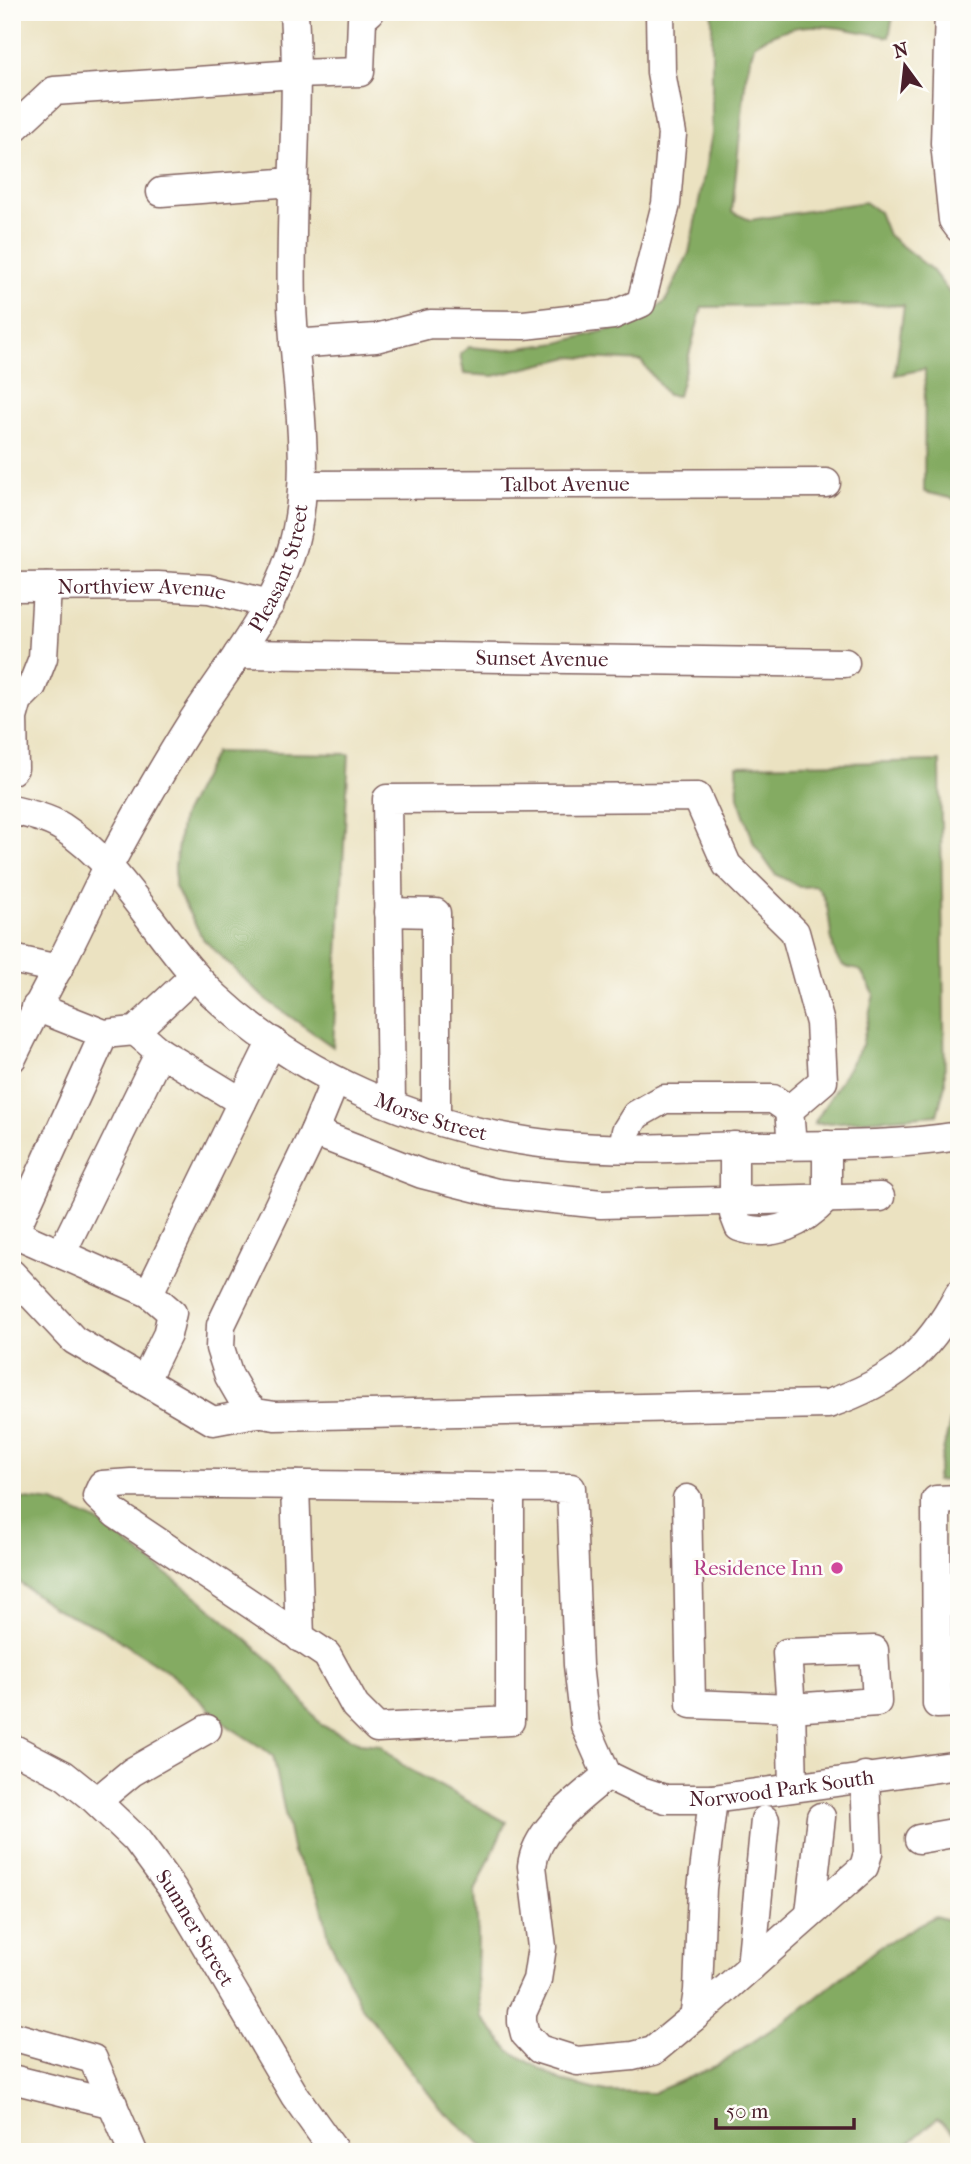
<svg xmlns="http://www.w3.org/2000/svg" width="971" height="2164" font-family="'IM FELL French Canon',serif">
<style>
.forest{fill:#84ab62;stroke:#676546;stroke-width:2}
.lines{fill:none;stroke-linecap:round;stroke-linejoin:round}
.minor-casing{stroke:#826360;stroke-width:31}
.minor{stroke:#fff;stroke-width:28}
.hotel-dot{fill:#d1479c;stroke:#fdfcf7;stroke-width:2.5}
.labels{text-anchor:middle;stroke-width:5;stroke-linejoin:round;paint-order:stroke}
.street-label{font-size:21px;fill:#4a1f2b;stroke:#fdfcf7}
.hotel-label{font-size:21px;fill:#b23c85;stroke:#fdfcf7;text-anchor:end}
</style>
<rect width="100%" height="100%" fill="#fdfcf7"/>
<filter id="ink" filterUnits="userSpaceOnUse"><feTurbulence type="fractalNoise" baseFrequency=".0143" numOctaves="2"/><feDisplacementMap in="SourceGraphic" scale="14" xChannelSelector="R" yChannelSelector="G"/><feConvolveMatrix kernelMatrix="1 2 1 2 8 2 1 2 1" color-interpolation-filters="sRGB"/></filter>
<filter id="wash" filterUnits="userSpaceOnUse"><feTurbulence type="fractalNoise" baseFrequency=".00686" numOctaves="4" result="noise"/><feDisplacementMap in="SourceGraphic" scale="28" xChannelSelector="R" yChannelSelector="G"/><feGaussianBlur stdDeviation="1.57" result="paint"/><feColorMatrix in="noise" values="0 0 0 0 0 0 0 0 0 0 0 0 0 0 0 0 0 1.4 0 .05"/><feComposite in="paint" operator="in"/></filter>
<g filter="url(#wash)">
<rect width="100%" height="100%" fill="#ebe2c1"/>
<g class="forest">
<path d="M712,12H894L889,37C837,28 801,14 754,45L746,76L732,212L750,220L865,202L879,212L888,235L932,270L955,300L959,326V500L924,492L925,369L895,375L904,305L702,307L678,396L667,395L641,361L570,357L494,376L464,374L460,354L469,347L504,350L558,343L634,323L665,302L689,253L712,134Z"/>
<polygon points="215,752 349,754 333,1047 264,998 203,939 175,887 175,865 182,817"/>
<path d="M940,761L945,1085L937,1115L814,1124L862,1045L874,994L861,971C856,969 848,968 844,966C823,951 838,909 816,886L800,887L775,874L754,844L738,797L737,765Z"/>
<polygon points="959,1394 959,1479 936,1481 954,1405"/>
<polygon points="17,1498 54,1502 97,1521 200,1599 274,1664 321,1725 360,1743 380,1745 405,1767 506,1822 475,1891 478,1935 477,1978 482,2017 509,2050 561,2081 606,2092 653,2093 718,2065 802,2009 879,1947 935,1916 959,1923 959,2135 937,2119 898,2152 490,2152 440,2108 359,2003 330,1941 319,1895 293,1853 273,1755 228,1726 174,1676 102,1629 54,1608 20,1583 12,1561 12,1501"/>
</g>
</g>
<g filter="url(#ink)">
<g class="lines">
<defs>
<g id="minor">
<polyline points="949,12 945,143 953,220 959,228"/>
<polyline points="12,130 54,91 295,74 360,72 362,19 370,12"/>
<polyline points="161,192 293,182"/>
<polyline points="294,344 376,338 430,324 524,325 613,315 641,303 666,204 672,134 661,72 660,12"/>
<path id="s1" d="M303,485L826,483"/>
<path id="s2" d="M12,587L158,586L209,589L270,604"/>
<path id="s3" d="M238,654L845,663"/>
<polyline points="12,770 14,768 13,718 18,700 32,686 43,658 47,587"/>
<path id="s4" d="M12,810C29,814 47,818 62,827C126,868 161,946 216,997C302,1077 416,1125 532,1142C604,1153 679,1147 751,1146C821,1145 890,1147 959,1136"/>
<polyline points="388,912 436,913 436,1120"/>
<polyline points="12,959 58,969"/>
<polyline points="36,1007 104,1034 135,1031 195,975"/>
<polyline points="135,1031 160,1052 242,1102 272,1041"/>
<path id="s5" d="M12,1058C27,1027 42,998 58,968C76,935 91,900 108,867C134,819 161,771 190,725C225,670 269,619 290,556C316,475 295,388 292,305C289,207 300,110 294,12"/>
<path d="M335,1081L314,1132L221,1325L220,1348L229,1376L244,1402L256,1413L275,1416L828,1404C892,1382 927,1355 959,1294"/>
<polyline points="391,1104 387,799 697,797 727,865 795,932 820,1023 823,1081 789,1110 792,1145"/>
<polyline points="314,1132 422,1174 497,1193 601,1204 880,1197"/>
<path d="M734,1146V1214L739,1227C773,1239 803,1223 827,1198V1145"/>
<polyline points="623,1148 626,1131 636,1115 664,1099 773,1099 789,1110"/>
<polyline points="14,1233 149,1293"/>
<polyline points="12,1237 104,1034"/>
<polyline points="61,1254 160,1052"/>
<polyline points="12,1274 74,1340 213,1421 256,1413"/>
<polyline points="145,1380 167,1335 172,1313 149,1293 242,1102"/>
<polyline points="295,1485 300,1638"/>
<polyline points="510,1488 510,1721 377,1728 355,1706 327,1655 116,1514 97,1496 102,1485 131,1483 571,1488 578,1665 585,1725 607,1775"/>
<polyline points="687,1499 691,1704 791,1708 793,1787"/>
<polyline points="959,1499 936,1500 937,1704 959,1703"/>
<polygon points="874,1650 877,1702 791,1708 787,1653"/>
<path id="s6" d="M12,1748L64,1775L94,1799L136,1839L172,1888L295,2096L335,2152"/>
<path d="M607,1775C580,1799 536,1828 532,1866L542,1947L537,1980L522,2013V2022L525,2034L539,2049L577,2061L633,2056L653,2051L694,2017"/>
<path id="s7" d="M607,1775L638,1790L666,1799H713L959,1765"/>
<polyline points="713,1799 702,1888 698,1991 694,2017 864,1867 868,1853 865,1776"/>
<polyline points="97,1801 132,1772 207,1729"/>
<polyline points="919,1839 959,1832"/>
<polyline points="810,1913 821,1817"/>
<polyline points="751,1967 765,1820"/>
<polyline points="12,2036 93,2059 133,2152"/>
<polyline points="12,2079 113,2104"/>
</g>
</defs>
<use href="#minor" class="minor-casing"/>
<use href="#minor" class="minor"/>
</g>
</g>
<circle class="hotel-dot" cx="837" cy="1568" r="7"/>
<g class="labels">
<g class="street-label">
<text dy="7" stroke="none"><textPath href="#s1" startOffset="262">Talbot Avenue</textPath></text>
<text dy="7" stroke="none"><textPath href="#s5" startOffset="560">Pleasant Street</textPath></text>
<text dy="7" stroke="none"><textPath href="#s2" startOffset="130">Northview Avenue</textPath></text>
<text dy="7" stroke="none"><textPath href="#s3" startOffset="304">Sunset Avenue</textPath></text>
<text dy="7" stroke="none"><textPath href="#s4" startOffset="532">Morse Street</textPath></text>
<text dy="7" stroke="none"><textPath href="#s7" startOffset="180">Norwood Park South</textPath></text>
<text dy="7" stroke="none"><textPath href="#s6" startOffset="262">Sumner Street</textPath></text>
</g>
<g class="hotel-label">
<text x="823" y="1575">Residence Inn</text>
</g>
</g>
<rect width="971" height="2164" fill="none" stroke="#fdfcf7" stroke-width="42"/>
<g transform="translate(905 66) rotate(345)" stroke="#fdfcf7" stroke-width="5" paint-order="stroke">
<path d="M0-5L12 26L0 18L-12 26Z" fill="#4a1f2b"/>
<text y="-10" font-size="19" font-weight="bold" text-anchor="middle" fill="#4a1f2b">N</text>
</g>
<path d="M716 2118v10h138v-10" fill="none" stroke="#4a1f2b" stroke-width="3.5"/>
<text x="726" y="2118" font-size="21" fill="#4a1f2b" stroke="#fdfcf7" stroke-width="5" paint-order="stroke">50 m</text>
</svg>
